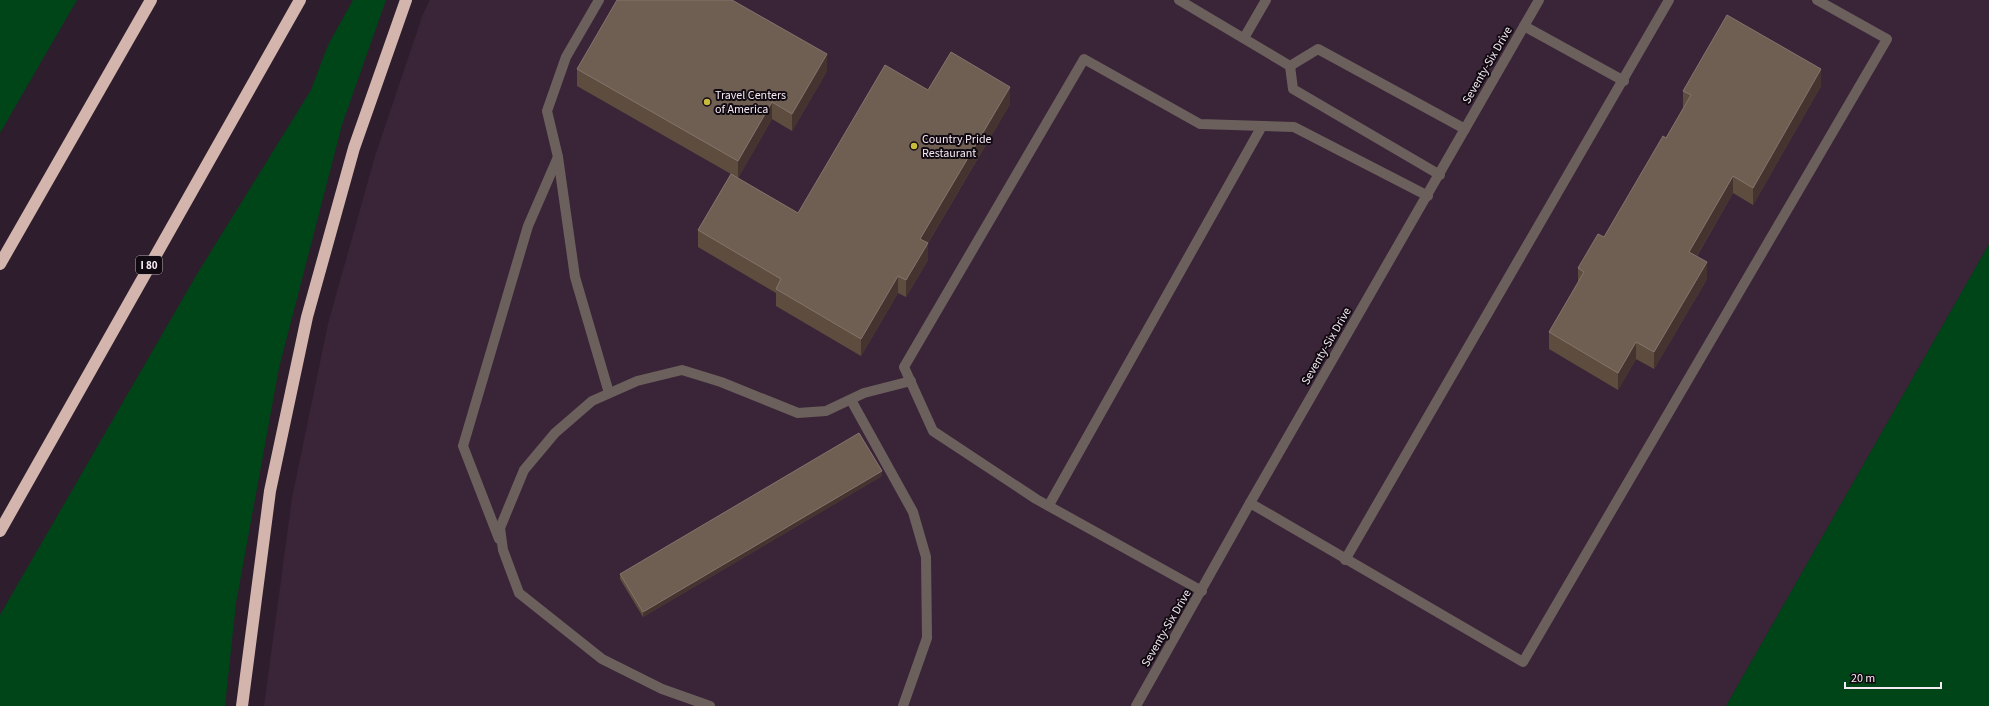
<svg xmlns="http://www.w3.org/2000/svg" width="1989" height="706" font-family="'Source Sans 3',sans-serif">
<style>
.built{fill:#3a2438}
.green{fill:#004517}
.lines{fill:none;stroke-linecap:round;stroke-linejoin:round}
.minor{stroke:#6c605d;stroke-width:10}
.highway{stroke:#d3b5ad;stroke-width:12}
.wall{fill:#5e4d3f}
.shaded-wall{fill:#44332f}
.building{fill:#6f5e52;stroke:#84746c}
.poi-dot{fill:#c8bb3b;stroke:#110a11;stroke-width:1.5}
.labels{text-anchor:middle;stroke-width:4;stroke-linejoin:round;paint-order:stroke}
.shield{fill:#110a11;stroke:#b1a7b0;stroke-width:1}
.shield-label{font-size:11px;font-weight:bold;fill:#f5eaf4}
.street-label{font-size:12px;fill:#f5eaf4;stroke:#110a11}
.poi-label{font-size:12px;fill:#f5eaf4;stroke:#110a11;text-anchor:start}
</style>
<rect width="100%" height="100%" fill="#2e1d2c"/>
<polygon class="built" points="430,0 1989,0 1989,244 1726,706 264,706 292,498 328,324 375,156 423,14"/>
<g class="green">
<polygon points="0,0 77,0 0,133"/>
<polygon points="353,0 386,0 342,125 279,368 236,603 225,706 0,706 0,615 197,274 311,90 328,45"/>
<polygon points="1989,244 1989,706 1726,706"/>
</g>
<g class="lines">
<g class="minor">
<polyline points="599,0 566,57 547,111 558,157 575,277 609,393"/>
<polyline points="1179,0 1290,66"/>
<polyline points="1524,26 1624,81"/>
<polyline points="1244,38 1266,0"/>
<polyline points="1290,66 1318,49 1465,129"/>
<polyline points="1290,66 1293,89 1440,175"/>
<polyline points="851,400 913,512 926,557 927,638 903,706"/>
<polyline points="1250,503 1523,662 1887,39 1817,0"/>
<polyline points="1049,505 1262,126"/>
<polyline points="499,539 463,446 528,226 558,157"/>
<polyline points="1345,560 1669,0"/>
<polyline points="1202,591 1036,499 933,431 904,367 1084,59 1200,124 1294,127 1428,196"/>
<polyline points="710,706 662,689 602,659 519,593 503,550 500,528 524,470 555,433 592,401 637,381 682,370 721,382 798,413 826,411 864,393 911,381"/>
<polyline points="1136,706 1250,503 1539,0"/>
</g>
<g class="highway">
<polyline points="0,264 151,0"/>
<polyline points="0,531 300,0"/>
<polyline points="242,706 270,491 307,317 354,148 406,0"/>
</g>
</g>
<g class="wall">
<polygon points="577,69 827,71 792,131 772,119 738,178 798,213 928,90 1010,104 928,243 928,260 906,297 898,293 861,356 776,306 776,293 698,247 698,230 731,174 577,86"/>
<polygon points="1821,86 1753,205 1733,193 1697,256 1707,279 1654,369 1636,359 1618,390 1549,349 1549,332 1578,282 1578,268 1604,237 1666,138 1683,108 1683,91"/>
<polygon points="882,476 643,617 620,579 620,574"/>
</g>
<g class="shaded-wall">
<polygon points="827,54 827,71 792,131 792,114"/>
<polygon points="1821,69 1821,86 1753,205 1753,188"/>
<polygon points="1010,87 1010,104 920,256 920,239"/>
<polygon points="772,102 772,119 738,178 738,161"/>
<polygon points="1733,176 1733,193 1689,269 1689,252"/>
<polygon points="928,243 928,260 906,297 906,280"/>
<polygon points="1707,262 1707,279 1654,369 1654,352"/>
<polygon points="898,276 898,293 861,356 861,339"/>
<polygon points="1636,342 1636,359 1618,390 1618,373"/>
<polygon points="882,471 882,476 643,617 643,612"/>
</g>
<g class="building">
<polygon points="617,0 732,0 827,54 792,114 772,102 738,161 577,69"/>
<polygon points="1727,15 1821,69 1753,188 1733,176 1689,252 1707,262 1654,352 1636,342 1618,373 1549,332 1584,272 1578,268 1598,234 1604,237 1663,136 1666,138 1691,95 1683,91"/>
<polygon points="951,52 1010,87 920,239 928,243 906,280 898,276 861,339 776,289 781,279 698,230 731,174 798,213 885,65 928,90"/>
<polygon points="859,433 882,471 643,612 620,574"/>
</g>
<g class="poi-dot">
<circle cx="707" cy="102" r="4"/>
<circle cx="914" cy="146" r="4"/>
</g>
<g class="labels">
<rect class="shield" x="136" y="256" width="26" height="18" rx="3"/>
<g class="shield-label">
<text x="149" y="269">I 80</text>
</g>
<g class="street-label">
<text transform="translate(1487 65) rotate(-60)" y="4">Seventy-Six Drive</text>
<text transform="translate(1326 346) rotate(-60)" y="4">Seventy-Six Drive</text>
<text transform="translate(1166 628) rotate(-60)" y="4">Seventy-Six Drive</text>
</g>
<g class="poi-label">
<text x="715" y="99">Travel Centers<tspan x="715" dy="14">of America</tspan></text>
<text x="922" y="143">Country Pride<tspan x="922" dy="14">Restaurant</tspan></text>
</g>
</g>
<path d="M1845 682v6h96v-6" fill="none" stroke="#f5eaf4" stroke-width="2"/>
<text x="1851" y="682" font-size="12" fill="#f5eaf4" stroke="#110a11" stroke-width="3" paint-order="stroke">20 m</text>
</svg>
